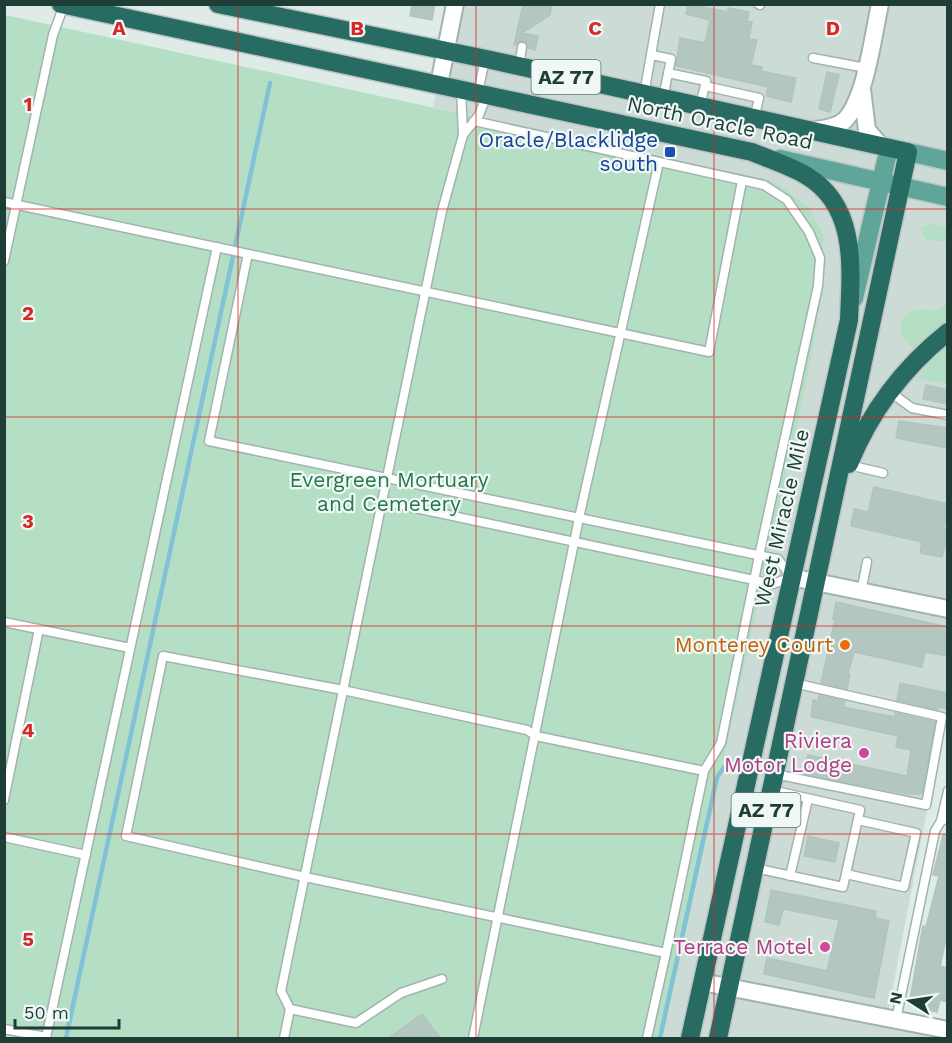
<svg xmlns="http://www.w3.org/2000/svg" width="952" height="1043" font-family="'Work Sans',sans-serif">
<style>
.built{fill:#ccdbd6}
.green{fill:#b5dfc4}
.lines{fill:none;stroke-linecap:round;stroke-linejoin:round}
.stream{stroke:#81c2d6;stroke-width:4.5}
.building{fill:#b3c6c0;stroke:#b0c5bf;stroke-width:1.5}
.lane-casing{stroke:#a1b3af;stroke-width:11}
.street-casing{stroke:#a1b3af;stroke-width:20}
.primary-casing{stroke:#bcc5c3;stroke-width:21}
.highway-casing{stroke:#bcc5c3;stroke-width:21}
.lane{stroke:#fff;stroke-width:8}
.street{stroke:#fff;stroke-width:16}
.primary{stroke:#5fa599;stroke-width:18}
.highway{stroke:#286b63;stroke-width:18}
.grid{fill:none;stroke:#d62828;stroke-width:1.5;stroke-opacity:0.55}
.transit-dot{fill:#1a4fb4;stroke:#eff8f4;stroke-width:2}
.food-dot{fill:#e8710a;stroke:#eff8f4;stroke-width:2}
.hotel-dot{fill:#d1479c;stroke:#eff8f4;stroke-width:2}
.labels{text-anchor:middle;stroke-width:4.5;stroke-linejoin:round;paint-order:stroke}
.shield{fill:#eff8f4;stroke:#5d7570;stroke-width:1.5}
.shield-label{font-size:20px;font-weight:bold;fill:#1e3d37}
.street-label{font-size:21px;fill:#1e3d37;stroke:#eff8f4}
.transit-label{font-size:21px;fill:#164399;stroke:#eff8f4;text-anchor:end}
.park-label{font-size:21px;fill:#25774c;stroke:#eff8f4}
.food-label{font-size:21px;fill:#c56008;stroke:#eff8f4;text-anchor:end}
.hotel-label{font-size:21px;fill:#b23c85;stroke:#eff8f4;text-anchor:end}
.grid-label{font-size:20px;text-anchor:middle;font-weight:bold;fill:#d62828;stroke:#eff8f4;stroke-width:4.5;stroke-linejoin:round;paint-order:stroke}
</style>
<rect width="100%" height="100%" fill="#deebe7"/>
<polygon class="built" points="455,5 947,5 947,706 887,1018 947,1030 947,1038 663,1038 808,377 823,290 808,206 773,181 433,107"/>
<g class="green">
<polygon points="5,15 773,181 808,206 823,235 823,290 808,377 663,1038 5,1038"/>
<polygon points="929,224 947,227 947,242 928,240 923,237 921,228"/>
<path d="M947,303V322L915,350C907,342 897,334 902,322C904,318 907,313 912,311C925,306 934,316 947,303Z"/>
<polygon points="947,345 947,384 917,378 936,355"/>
</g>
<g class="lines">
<g class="stream">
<polyline points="66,1038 270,83"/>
<polyline points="660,1038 717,777 729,761"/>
</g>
</g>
<g class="building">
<polygon points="412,4 435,4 432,20 410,16"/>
<polygon points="523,4 552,4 550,15 522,33 538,36 535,50 528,48 528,44 524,41 514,45"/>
<polygon points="688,4 728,12 728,8 749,12 747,21 752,22 749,39 757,40 751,65 762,67 761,71 796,78 791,102 766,96 768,87 676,66 680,38 705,43 710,20 686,14"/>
<polygon points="827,72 839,75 830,112 819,109"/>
<polygon points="926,385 948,390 948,404 923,399"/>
<polygon points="899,421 948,428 948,448 896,438"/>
<polygon points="874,487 948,504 944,529 948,530 948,534 942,557 920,553 922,542 851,526 854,509 868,512"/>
<polygon points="836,602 948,627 948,656 925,652 922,667 854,652 848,673 850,674 847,689 821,683 835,619 833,619"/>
<polygon points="900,683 948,693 948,709 938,707 938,710 897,700"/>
<polygon points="819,695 845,701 843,707 895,717 895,713 935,722 922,794 908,794 804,774 808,755 907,776 911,750 896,747 898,736 811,717 813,700 818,701"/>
<polygon points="943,835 948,835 948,930 940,966 948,968 948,1002 940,1000 937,1012 909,1005 923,926 926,927 939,876 933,875"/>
<polygon points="808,836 839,843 835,862 804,856"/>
<polygon points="771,890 876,911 875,918 889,921 874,998 764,974 767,958 827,971 839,920 783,909 779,925 765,922"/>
<polygon points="422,1014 440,1038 389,1038"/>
</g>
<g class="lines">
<defs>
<g id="lane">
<polyline points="758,4 760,5"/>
<polyline points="652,55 671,59 663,98"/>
<polyline points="813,58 866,68"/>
<polyline points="519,66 522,47"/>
<polyline points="668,73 706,81 700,106"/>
<polyline points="705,86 759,98 754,119"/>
<polyline points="461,89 463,135 479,115 487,94"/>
<polyline points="478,93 485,59"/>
<polyline points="644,94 660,4"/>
<polyline points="474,121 764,185 787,200 809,232 820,258 818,286 759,556 721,743 704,771 666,953 305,877 126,836 163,656 343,690 527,730 536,736 704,771"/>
<polyline points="4,202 709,352 742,181"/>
<polyline points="248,254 209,441 772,558 778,559 791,577 773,584 382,501"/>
<polyline points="4,261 53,35 64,5"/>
<polyline points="890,392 912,408 948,415"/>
<polyline points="849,465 883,473"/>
<polyline points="861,592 867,562"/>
<polyline points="4,622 130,648"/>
<polyline points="775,774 926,805 942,717 794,683"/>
<polyline points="4,800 39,629"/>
<polyline points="941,821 948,791"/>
<polyline points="4,837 86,855"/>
<polyline points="755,868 843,887 860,810 771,790"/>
<polyline points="846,874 904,887 916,833 858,820"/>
<polyline points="790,876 808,799"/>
<polyline points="442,979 401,993 356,1023 290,1009 281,991 442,211 463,135"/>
<polyline points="896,1020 935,831 941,821 948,818"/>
<polyline points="4,1029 46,1037"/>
<polyline points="46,1038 217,247"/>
<polyline points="284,1038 290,1009"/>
<polyline points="473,1038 579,518 659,162"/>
<polyline points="647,1038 666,953"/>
</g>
<g id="street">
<polyline points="439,84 455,4"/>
<polyline points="862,89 867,130 881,146"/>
<path d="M810,131C821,129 837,128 845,120C866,98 873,35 880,4"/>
<polyline points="791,577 948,609"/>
<polyline points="702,982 948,1030"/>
</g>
<g id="primary">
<polyline points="908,152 948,161"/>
<polyline points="780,159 948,197"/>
<polyline points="854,298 889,148"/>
</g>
<g id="highway">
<path d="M61,4L752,152C771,160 790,166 807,176C858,207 851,269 849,320L690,1038"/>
<polyline points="218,4 491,60 908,152 718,1038"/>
<path d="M849,464C870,412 904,367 948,332"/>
</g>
</defs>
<use href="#lane" class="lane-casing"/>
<use href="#street" class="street-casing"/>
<use href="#primary" class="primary-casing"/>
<use href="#highway" class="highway-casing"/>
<use href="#lane" class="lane"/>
<use href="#street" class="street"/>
<use href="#primary" class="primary"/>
<use href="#highway" class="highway"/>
</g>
<path class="grid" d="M238,4V1038M476,4V1038M714,4V1038M4,209H948M4,417H948M4,626H948M4,834H948"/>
<rect class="transit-dot" x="664" y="146" width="12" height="12" rx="3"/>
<circle class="food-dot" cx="845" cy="645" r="6"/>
<g class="hotel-dot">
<circle cx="864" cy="753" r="6"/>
<circle cx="825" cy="947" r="6"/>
</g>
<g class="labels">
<g class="shield">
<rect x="531.5" y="60" width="69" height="34" rx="4.5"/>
<rect x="731.5" y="793" width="69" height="34" rx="4.5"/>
</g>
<g class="shield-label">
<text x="566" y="84">AZ 77</text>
<text x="766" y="817">AZ 77</text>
</g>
<g class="street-label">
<text transform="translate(720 123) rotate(12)" y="7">North Oracle Road</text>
<text transform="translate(782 518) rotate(-77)" y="7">West Miracle Mile</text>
</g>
<g class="transit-label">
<text x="658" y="147">Oracle/Blacklidge<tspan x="658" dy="24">south</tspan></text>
</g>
<g class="park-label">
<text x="389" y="487">Evergreen Mortuary<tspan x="389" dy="24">and Cemetery</tspan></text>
</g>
<g class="food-label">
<text x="833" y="652">Monterey Court</text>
</g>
<g class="hotel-label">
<text x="852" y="748">Riviera<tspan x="852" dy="24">Motor Lodge</tspan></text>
<text x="813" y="954">Terrace Motel</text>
</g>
</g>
<g class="grid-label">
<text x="119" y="35">A</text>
<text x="357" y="35">B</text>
<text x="595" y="35">C</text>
<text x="833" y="35">D</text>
<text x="28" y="111">1</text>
<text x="28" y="320">2</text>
<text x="28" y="528">3</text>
<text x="28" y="737">4</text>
<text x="28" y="946">5</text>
</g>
<rect width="952" height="1043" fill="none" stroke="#1e3d37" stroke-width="12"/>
<g transform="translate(910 1001) rotate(282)" stroke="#eff8f4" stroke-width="4.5" paint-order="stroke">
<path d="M0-4.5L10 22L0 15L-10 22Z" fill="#1e3d37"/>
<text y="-9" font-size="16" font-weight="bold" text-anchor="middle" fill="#1e3d37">N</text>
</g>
<path d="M15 1019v9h104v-9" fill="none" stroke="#1e3d37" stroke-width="3"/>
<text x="24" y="1019" font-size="18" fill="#1e3d37" stroke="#eff8f4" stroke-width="4.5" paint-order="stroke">50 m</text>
</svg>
